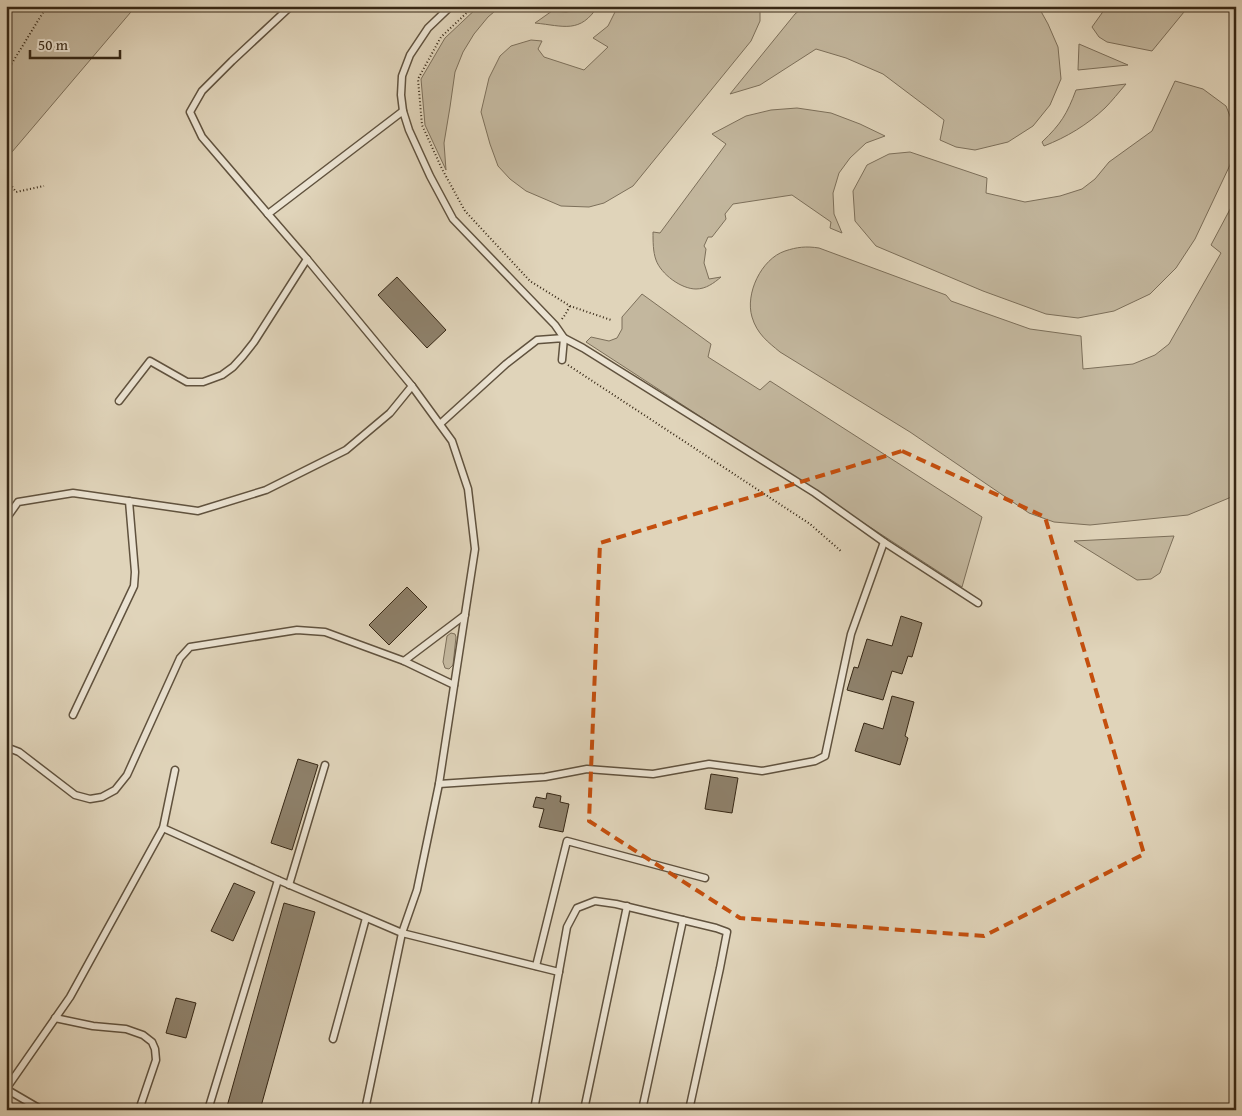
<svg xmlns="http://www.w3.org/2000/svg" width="1242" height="1116" font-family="'Gentium Book Plus',serif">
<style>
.green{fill:#c3b79e;stroke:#7c6f5a}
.building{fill:#8e816b;stroke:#362715}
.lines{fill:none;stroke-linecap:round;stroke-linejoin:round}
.lane-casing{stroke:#60523e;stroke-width:9}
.path{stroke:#362715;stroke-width:2;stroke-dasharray:1 2.5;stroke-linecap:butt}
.lane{stroke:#ebe3d2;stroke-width:6}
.marked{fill:none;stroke:#c44f0e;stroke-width:4;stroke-dasharray:10 6;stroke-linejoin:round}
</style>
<rect width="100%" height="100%" fill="#e0d4ba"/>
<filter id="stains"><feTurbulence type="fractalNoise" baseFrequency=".004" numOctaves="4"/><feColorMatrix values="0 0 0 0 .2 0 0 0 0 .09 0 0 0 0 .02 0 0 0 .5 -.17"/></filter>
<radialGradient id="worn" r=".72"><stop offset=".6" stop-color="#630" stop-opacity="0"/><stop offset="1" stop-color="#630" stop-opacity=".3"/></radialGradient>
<g class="green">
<polygon points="6,6 136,6 6,159"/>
<polygon points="479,6 501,6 488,17 474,34 463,52 455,72 450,107 444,143 446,170 425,125 421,79 445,38"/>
<path d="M586,6H598C580,34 564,26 535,23L552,11L566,12L578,10Z"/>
<polygon points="618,6 760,6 760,21 751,41 633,186 604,203 589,207 561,206 526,191 510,179 498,166 490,144 481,112 489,78 500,56 511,46 531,40 542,41 538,49 544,57 584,70 608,47 593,38 608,26"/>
<polygon points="805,6 1038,6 1048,24 1058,47 1061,79 1050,105 1033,126 1008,142 975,150 956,147 940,140 944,120 883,74 846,58 816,49 760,85 730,94 795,14"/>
<polygon points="1107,6 1184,6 1184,12 1152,51 1107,42 1099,37 1092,27"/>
<polygon points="1079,44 1128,65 1078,70"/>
<polygon points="1175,81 1203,89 1226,106 1236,131 1236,141 1230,165 1195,239 1176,268 1150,294 1114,311 1078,318 1046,314 983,291 876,246 855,221 853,191 867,165 889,154 910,152 987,178 986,193 1025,202 1060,196 1082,189 1095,179 1109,162 1152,131"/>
<path d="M1126,84C1119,92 1112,101 1105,108C1087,125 1067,137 1044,146L1042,142C1061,124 1067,114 1076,90Z"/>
<path d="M797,108L831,113L860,124L885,136L866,143L850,158L839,173L833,193L834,214L842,233L830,228L831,222L792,195L733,204L725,214L726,219L712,237H708L704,246L706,249L704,263L709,279L721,277C714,283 706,289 696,289C681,289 661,274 656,260C653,252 653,241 653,232L660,233L726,144L712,134L746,116L771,110Z"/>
<path d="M1236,198V493L1229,498L1188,515L1090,525L1054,522L1029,513L910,432L780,352C768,342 757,334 752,317C745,294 761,259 785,251C797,247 806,246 819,248L946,295L951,301L1030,329L1081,336L1083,369L1133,364L1155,355L1169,344L1221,253L1211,245Z"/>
<polygon points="642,294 711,344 708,357 760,390 770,381 982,517 962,587 586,342 591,337 609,341 617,338 622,329 622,317"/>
<polygon points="1174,536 1160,573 1151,579 1137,580 1074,541"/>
<polygon points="451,633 455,634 456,637 453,665 449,669 445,668 443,662 447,636"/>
</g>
<g class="building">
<polygon points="397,277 446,330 427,348 378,295"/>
<polygon points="407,587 427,607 389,645 369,625"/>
<polygon points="901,616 922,623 912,657 908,656 902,674 892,671 883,700 847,690 854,667 858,668 867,639 892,646"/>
<polygon points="892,696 914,702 905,736 908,738 900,765 855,751 864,723 883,729"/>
<polygon points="298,759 318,765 292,850 271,843"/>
<polygon points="711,774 738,778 732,813 705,809"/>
<polygon points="547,793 561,796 560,802 569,804 563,832 539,827 544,809 533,807 536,797 546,799"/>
<polygon points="234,883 255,892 233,941 211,931"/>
<polygon points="284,903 315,912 260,1110 226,1110"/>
<polygon points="176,998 196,1003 186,1038 166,1033"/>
</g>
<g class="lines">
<defs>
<g id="lane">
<polyline points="403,111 401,95 402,76 410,55 428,28 451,6"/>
<polyline points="268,214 202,137 190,112 202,91 232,61 291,6"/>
<polyline points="119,401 150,361 187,382 203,382 222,375 233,367 243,356 254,342 307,259"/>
<polyline points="440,424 506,364 537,340 564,338 562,360"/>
<polyline points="6,519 18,502 73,493 198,511 266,490 346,450 390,413 412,386 307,259 268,214 403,111 409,130 430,176 453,219 555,325 564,338 583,348 815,493 884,542 978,603"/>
<polyline points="404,661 465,615"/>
<polyline points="73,715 134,586 135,572 129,501"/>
<polyline points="6,747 19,752 75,795 90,799 102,797 115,790 127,775 180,658 190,647 297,630 325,632 404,661 454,685"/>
<polyline points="439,784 545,777 587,769 653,774 709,764 762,771 815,761 825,756 851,634 884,542"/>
<polyline points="163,828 278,880 402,933 559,972"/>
<polyline points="289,885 325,765"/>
<polyline points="536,966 567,841 705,878"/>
<polyline points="55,1018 93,1026 126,1029 143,1035 152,1042 155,1049 156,1060 139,1110"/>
<polyline points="333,1039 366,918"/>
<polyline points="6,1089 70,997 163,828 175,770"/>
<polyline points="6,1089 42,1110"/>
<polyline points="208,1110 278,880"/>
<polyline points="365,1110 402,933 417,890 439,784 475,549 468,489 452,441 412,386"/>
<polyline points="534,1110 567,927 577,908 595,901 616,904 716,928 727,932 720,968 689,1110"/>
<polyline points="584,1110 627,906"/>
<polyline points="642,1110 683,920"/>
</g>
</defs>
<use href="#lane" class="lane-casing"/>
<g class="path">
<polyline points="474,6 441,37 418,79 422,125 442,169 465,211 530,281 570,306 611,320"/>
<polyline points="6,73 47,6"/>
<polyline points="6,178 16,192 44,186"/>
<polyline points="562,319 565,315 570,306"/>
<polyline points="568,365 810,524 842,552"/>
</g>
<use href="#lane" class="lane"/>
</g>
<path class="marked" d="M902,451L1045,517L1144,854L984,936L740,918L589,821L600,543Z"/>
<rect width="1242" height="1116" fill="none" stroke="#e0d4ba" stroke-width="25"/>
<rect x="8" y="8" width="1227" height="1101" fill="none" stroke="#362715" stroke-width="2.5"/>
<rect x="12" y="12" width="1217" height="1091" fill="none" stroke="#362715"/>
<path d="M30 50v8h90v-8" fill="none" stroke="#362715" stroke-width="2.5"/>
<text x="38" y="50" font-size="15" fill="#362715" stroke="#ebe3d2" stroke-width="4" paint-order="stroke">50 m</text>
<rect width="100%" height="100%" filter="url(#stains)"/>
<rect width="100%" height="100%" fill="url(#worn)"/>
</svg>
